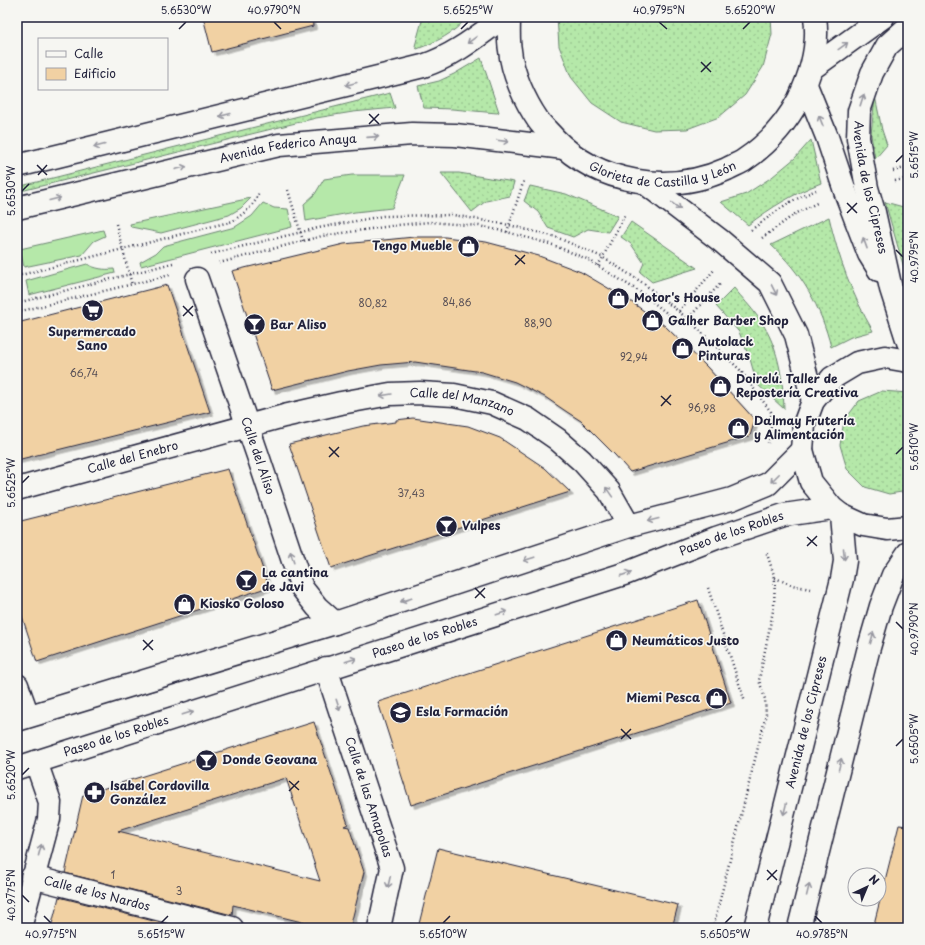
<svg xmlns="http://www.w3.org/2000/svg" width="925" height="945" font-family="'Playpen Sans',sans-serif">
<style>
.grass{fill:#b5e8a9;stroke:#6c8572}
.garden{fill:url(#garden-dots);stroke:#6c8572}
.building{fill:#f1d1a3;stroke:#22223b;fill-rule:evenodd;filter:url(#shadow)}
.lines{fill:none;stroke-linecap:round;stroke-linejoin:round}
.street-casing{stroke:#22223b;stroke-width:25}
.primary-casing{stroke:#22223b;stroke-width:25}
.path{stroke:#22223b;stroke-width:2.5;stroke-dasharray:1 3;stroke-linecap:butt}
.street{stroke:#f6f6f2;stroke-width:22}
.primary{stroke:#f6f6f2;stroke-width:22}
.oneway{stroke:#9797a0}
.ticks{fill:none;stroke:#22223b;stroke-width:1.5}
.labels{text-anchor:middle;stroke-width:3.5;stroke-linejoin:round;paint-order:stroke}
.number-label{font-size:10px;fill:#564e55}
.street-label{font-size:12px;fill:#22223b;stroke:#f6f6f2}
.poi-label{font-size:12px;font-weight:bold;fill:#22223b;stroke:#f6f6f2;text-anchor:start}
.neatline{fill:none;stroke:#22223b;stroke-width:1.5}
.ticks-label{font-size:10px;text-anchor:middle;fill:#22223b}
</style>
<defs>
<pattern id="garden-dots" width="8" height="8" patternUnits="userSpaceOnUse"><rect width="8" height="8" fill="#b5e8a9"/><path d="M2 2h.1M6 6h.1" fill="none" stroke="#9bc792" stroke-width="1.8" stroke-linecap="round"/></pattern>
<filter id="shadow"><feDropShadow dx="3.5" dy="3.5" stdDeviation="0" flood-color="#0004"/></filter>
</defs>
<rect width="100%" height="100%" fill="#f6f6f2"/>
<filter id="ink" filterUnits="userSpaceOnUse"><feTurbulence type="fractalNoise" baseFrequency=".025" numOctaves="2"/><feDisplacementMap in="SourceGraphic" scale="8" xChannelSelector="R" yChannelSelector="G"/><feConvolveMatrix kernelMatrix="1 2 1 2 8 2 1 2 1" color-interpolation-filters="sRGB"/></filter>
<g filter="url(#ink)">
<g class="grass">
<polygon points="352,175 405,175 392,208 355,212 306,221 304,204 315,194 324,179"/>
<polygon points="251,198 241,208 229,215 161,233 131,227 130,224"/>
<polygon points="263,203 274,208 288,209 292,227 141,266 140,262 156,253 163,246 235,227 252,216"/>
<polygon points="103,230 105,236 94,241 82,255 24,267 20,249"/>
<path d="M87,264C96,269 104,270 114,269L115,273L29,295L26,281Z"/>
</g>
<g class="garden">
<path d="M423,17H467C454,34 436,42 417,49L415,46Z"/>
<polygon points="557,17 771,17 772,34 763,67 745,95 719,117 687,129 654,130 621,122 592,103 571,77 559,46"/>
<polygon points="481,58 499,112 497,113 452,109 424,108 418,86 439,81 454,74"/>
<polygon points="390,93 395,108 353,112 316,118 17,192 17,187"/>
<polygon points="875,96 882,130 887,145 875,159 871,135"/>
<path d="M811,140L821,183C793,194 772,207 748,225L721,202L746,194L772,177L795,158Z"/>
<polygon points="441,173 459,173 514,182 510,196 486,201 472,212"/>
<polygon points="530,186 566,194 618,216 608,232 588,229 573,237 548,228 538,212 524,201"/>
<polygon points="885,202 907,208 908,212 908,276 904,268"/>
<path d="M829,217C838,257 852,295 873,331L851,337L831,347C821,307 802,273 771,245Z"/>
<polygon points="631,222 697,268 652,282 640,272 644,263 631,244 621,237"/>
<path d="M734,288C742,298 751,307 758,317C778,344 783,377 784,409L757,384L750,359L739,332L716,306Z"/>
<polygon points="882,391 908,393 908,491 889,494 865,487 847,469 840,445 844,421 859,401"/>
</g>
<g class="building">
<polygon points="203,17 312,17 313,26 212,52"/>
<polygon points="414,237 445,237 486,242 539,256 581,272 630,301 665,326 707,367 755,420 750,436 630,472 615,455 581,421 567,412 545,397 515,382 482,372 415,362 381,365 348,371 272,390 232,271 344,244"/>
<polygon points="167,285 210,412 17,460 17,323"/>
<polygon points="413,418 468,426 500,438 545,468 570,492 331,568 289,444 363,426 396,422 396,420"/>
<polygon points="228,469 269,587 37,662 17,601 17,522"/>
<polygon points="698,600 731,703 411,805 378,702"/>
<path d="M314,722L348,824L344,826L349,827L364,872L350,928H326L233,905L232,915L65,873L83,795ZM286,778L320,881L118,831Z"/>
<polygon points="899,825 908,826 908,928 873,928"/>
<polygon points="438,848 678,905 672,928 418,928"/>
<polygon points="59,897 181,928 51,928"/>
</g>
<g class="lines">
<defs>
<g id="street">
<path id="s1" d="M197,279L258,456L302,588L317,607L335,623"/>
<path id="s2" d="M17,489L284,416L341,403L390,394L420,393L454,395L492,403L528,419L557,439L582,461L609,491L629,526"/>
<path id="s3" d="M326,668L392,868L379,928"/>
<polyline points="17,685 28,716"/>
<polyline points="17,720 335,623 629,526 732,499 768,484 802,450"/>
<path id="s4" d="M17,768L627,573L716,538L784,515L832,508"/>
<path id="s5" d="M32,877L232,928"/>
<polyline points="20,928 49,819 50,802 36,762"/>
</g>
<g id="primary">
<path id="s6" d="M509,17C509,28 508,39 510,50C512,73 525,101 538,120C542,126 549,132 554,138C598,184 669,195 727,169C732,166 738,164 743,161C767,145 786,124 799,99C811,74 819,45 815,17"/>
<path id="s7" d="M908,27L887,46L872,73L859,111L858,138L867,188L874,212L891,289L908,342"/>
<polyline points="811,69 883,17"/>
<polyline points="806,85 827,137 846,194 869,254 879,270"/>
<path d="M17,166L423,66C454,56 478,36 504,17"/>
<polyline points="645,183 721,241 770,283 796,335 813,401"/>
<path id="s8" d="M17,208L279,145L412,134L455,135L564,148"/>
<polyline points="908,361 885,357 857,363 832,378 813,401 804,425 802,450 811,482 832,508 841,515 863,525 887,529 908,527"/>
<path id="s9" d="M755,928L842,579L845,561L841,515"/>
<polyline points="799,928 868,651 881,606 893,575 908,553"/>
</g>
</defs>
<use href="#street" class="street-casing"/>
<use href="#primary" class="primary-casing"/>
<g class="path">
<polyline points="893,171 908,167"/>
<polyline points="895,181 908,178"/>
<polyline points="288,190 303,241"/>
<polyline points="116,224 132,285"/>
<polyline points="751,230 788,203 816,190"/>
<polyline points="507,232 524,180"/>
<polyline points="762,238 795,214 819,202"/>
<polyline points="211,254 318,228 383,216 453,215 509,225 556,237 602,257 643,283 688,319 740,370 771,412 771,432 768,443"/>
<polyline points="219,263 322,236 398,225 430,222 479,226 507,232 553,245 587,259 640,292 682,325 720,284"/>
<polyline points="598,266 626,213"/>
<path d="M17,276L233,221C245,212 254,207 259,193"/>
<polyline points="17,296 21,311"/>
<polyline points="17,303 173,263"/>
<polyline points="679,311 714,270"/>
<polyline points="17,312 170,275"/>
<polyline points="775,578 792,585 810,589"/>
<polyline points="708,588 745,702"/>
<polyline points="713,928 766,715 765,699 759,680 774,606 775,578 766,551"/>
</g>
<use href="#street" class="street"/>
<use href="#primary" class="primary"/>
</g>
<defs><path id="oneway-shaft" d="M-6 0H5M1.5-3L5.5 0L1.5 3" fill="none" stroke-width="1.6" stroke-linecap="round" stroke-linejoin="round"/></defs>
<g class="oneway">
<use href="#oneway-shaft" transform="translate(472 40) rotate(144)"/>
<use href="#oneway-shaft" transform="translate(843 46) rotate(-36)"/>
<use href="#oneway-shaft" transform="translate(351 84) rotate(166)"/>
<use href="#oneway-shaft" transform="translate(862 100) rotate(-72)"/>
<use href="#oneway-shaft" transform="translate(225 115) rotate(166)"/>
<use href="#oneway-shaft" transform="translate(821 121) rotate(-112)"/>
<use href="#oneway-shaft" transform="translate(373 137) rotate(-4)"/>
<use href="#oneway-shaft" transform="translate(503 141) rotate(7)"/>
<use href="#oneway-shaft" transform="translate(99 146) rotate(166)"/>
<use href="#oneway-shaft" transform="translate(181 168) rotate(-14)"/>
<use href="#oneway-shaft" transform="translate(55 199) rotate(-14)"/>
<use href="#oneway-shaft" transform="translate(676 206) rotate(37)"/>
<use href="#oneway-shaft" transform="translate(865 243) rotate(-110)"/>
<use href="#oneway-shaft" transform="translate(774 290) rotate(63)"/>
<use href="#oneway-shaft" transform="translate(386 395) rotate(171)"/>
<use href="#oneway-shaft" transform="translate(775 478) rotate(135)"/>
<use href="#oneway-shaft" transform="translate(609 492) rotate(-125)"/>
<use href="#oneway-shaft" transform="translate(653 520) rotate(166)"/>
<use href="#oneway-shaft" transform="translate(844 554) rotate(85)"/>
<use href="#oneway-shaft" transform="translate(292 557) rotate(-108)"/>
<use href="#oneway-shaft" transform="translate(529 559) rotate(162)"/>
<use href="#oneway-shaft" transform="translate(626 574) rotate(-19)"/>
<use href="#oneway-shaft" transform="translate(406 600) rotate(162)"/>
<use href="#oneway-shaft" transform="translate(502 613) rotate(-18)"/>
<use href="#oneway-shaft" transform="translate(872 638) rotate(-74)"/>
<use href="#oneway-shaft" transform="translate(351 660) rotate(-18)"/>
<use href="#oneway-shaft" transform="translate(338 705) rotate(72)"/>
<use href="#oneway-shaft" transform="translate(188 713) rotate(-18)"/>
<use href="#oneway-shaft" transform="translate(840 764) rotate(-76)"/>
<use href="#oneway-shaft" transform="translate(785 809) rotate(104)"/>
<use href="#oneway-shaft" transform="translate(40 850) rotate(-75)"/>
<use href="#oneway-shaft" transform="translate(389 882) rotate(103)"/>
<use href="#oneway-shaft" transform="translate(808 890) rotate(-76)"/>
</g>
</g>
<path class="ticks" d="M274,22L281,29M659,22L667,29M179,29L186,22M461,29L468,22M743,29L750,22M701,62L711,72M701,72L711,62M369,114L379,124M369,124L379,114M896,162L903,155M37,165L47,175M38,175L47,165M22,191L29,184M847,203L857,213M847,213L857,203M896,250L903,257M515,255L525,264M515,265L525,255M183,306L193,316M183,316L193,306M661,396L671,405M661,406L671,395M329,447L339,457M896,454L903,447M329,457L339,447M22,483L29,476M807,537L817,546M807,546L817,536M475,588L485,598M475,598L485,588M896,622L903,629M143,640L153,650M143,650L153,640M621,729L631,739M621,739L631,729M896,746L903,739M22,775L29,768M289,781L299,790M289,791L299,781M767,870L777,880M767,880L777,870M22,895L29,902M44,916L51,923M815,916L822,923M161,923L168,916M443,923L450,916M725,923L732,916"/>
<defs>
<symbol id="shop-disc" viewBox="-11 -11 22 22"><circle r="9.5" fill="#22223b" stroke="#f6f6f2"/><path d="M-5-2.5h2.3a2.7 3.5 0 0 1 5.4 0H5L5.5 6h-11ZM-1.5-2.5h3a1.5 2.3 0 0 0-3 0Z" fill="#fff"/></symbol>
<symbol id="supermarket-disc" viewBox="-11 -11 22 22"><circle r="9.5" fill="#22223b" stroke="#f6f6f2"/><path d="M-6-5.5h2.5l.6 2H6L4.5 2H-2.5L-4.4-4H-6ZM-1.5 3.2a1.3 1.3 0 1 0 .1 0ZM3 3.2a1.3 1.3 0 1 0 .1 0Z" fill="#fff"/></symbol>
<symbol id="bar-disc" viewBox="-11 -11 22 22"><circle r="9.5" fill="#22223b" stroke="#f6f6f2"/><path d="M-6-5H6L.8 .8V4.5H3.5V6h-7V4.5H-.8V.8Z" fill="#fff"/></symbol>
<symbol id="school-disc" viewBox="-11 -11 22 22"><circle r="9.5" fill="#22223b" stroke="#f6f6f2"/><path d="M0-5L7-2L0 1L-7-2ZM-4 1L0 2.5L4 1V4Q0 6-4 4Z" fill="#fff"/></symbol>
<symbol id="pharmacy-disc" viewBox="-11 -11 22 22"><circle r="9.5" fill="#22223b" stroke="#f6f6f2"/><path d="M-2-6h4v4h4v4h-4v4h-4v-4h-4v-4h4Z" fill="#fff"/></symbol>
</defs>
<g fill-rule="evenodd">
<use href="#shop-disc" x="456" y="234" width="25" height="25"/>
<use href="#shop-disc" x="606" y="286" width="25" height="25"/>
<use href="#supermarket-disc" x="80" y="298" width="25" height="25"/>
<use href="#shop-disc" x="640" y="308" width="25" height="25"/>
<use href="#bar-disc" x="242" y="312" width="25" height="25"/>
<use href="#shop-disc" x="670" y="336" width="25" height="25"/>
<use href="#shop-disc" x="708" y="374" width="25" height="25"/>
<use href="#shop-disc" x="726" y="416" width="25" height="25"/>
<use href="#bar-disc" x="434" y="514" width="25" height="25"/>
<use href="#bar-disc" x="234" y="568" width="25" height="25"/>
<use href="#shop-disc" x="172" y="592" width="25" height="25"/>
<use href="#shop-disc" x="604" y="628" width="25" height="25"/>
<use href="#shop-disc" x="704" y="686" width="25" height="25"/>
<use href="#school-disc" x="388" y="700" width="25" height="25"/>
<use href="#bar-disc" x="194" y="748" width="25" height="25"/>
<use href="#pharmacy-disc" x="82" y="780" width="25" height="25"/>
</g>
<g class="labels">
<g class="number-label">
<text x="457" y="306">84,86</text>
<text x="373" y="307">80,82</text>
<text x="538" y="327">88,90</text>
<text x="634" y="361">92,94</text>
<text x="84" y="377">66,74</text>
<text x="702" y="412">96,98</text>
<text x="411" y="497">37,43</text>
<text x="113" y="879">1</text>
<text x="179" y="895">3</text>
</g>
<g class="street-label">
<text dy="4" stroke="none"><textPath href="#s8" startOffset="278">Avenida Federico Anaya</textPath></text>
<text dy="4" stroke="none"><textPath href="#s6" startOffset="254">Glorieta de Castilla y León</textPath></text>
<text dy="4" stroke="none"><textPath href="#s7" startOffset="177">Avenida de los Cipreses</textPath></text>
<text dy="4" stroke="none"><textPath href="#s2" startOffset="458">Calle del Manzano</textPath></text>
<text dy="4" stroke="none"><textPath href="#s1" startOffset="187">Calle del Aliso</textPath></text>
<text dy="4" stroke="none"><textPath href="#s2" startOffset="120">Calle del Enebro</textPath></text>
<text dy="4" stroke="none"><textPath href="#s4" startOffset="752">Paseo de los Robles</textPath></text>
<text dy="4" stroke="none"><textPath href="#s4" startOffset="428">Paseo de los Robles</textPath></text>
<text dy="4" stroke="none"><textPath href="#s9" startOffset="212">Avenida de los Cipreses</textPath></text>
<text dy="4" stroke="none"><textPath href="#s4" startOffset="104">Paseo de los Robles</textPath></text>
<text dy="4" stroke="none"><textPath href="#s3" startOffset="136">Calle de las Amapolas</textPath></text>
<text dy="4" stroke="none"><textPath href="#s5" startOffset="67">Calle de los Nardos</textPath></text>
</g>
<g class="poi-label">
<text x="452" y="250" text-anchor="end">Tengo Mueble</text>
<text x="634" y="302">Motor's House</text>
<text x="668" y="325">Galher Barber Shop</text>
<text x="270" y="329">Bar Aliso</text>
<text x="92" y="336" text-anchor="middle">Supermercado<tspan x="92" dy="14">Sano</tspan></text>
<text x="698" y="346">Autolack<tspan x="698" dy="14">Pinturas</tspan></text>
<text x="736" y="383">Doirelú. Taller de<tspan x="736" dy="14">Repostería Creativa</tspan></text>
<text x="754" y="425">Dalmay Frutería<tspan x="754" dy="14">y Alimentación</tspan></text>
<text x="462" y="530">Vulpes</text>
<text x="262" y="577">La cantina<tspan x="262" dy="14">de Javi</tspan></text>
<text x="200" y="608">Kiosko Goloso</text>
<text x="632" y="645">Neumáticos Justo</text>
<text x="700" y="702" text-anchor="end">Miemi Pesca</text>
<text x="416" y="716">Esla Formación</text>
<text x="222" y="764">Donde Geovana</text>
<text x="110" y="790">Isabel Cordovilla<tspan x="110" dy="14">González</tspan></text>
</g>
</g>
<rect width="925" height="945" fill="none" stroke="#f6f6f2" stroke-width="44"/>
<rect x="38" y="38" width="130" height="52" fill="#f6f6f2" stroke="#a1a1a9"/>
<rect x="46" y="51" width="20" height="6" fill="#f6f6f2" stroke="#a1a1a9"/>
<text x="74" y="58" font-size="12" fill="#22223b">Calle</text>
<rect x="46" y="68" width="20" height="12" fill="#f1d1a3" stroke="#a1a1a9"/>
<text x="74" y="78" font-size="12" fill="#22223b">Edificio</text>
<g transform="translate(867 887) rotate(44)"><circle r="19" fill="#f6f6f2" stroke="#a1a1a9"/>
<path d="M0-3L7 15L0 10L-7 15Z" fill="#22223b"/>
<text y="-6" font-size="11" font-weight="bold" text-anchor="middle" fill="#22223b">N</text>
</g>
<rect x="22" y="22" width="881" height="901" class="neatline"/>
<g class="ticks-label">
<text x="186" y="14">5.6530°W</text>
<text x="274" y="14">40.9790°N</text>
<text x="468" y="14">5.6525°W</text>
<text x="659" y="14">40.9795°N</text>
<text x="750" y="14">5.6520°W</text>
<text transform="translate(914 155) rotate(-90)" y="4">5.6515°W</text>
<text transform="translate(11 191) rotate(-90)" y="4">5.6530°W</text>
<text transform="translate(914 257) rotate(-90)" y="4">40.9795°N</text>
<text transform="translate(914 447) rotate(-90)" y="4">5.6510°W</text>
<text transform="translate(11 483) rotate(-90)" y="4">5.6525°W</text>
<text transform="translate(914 629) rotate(-90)" y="4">40.9790°N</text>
<text transform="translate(914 739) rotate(-90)" y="4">5.6505°W</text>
<text transform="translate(11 775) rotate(-90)" y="4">5.6520°W</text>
<text transform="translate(11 895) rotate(-90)" y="4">40.9775°N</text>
<text x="51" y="938">40.9775°N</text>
<text x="161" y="938">5.6515°W</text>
<text x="443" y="938">5.6510°W</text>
<text x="725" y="938">5.6505°W</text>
<text x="822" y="938">40.9785°N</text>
</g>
</svg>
